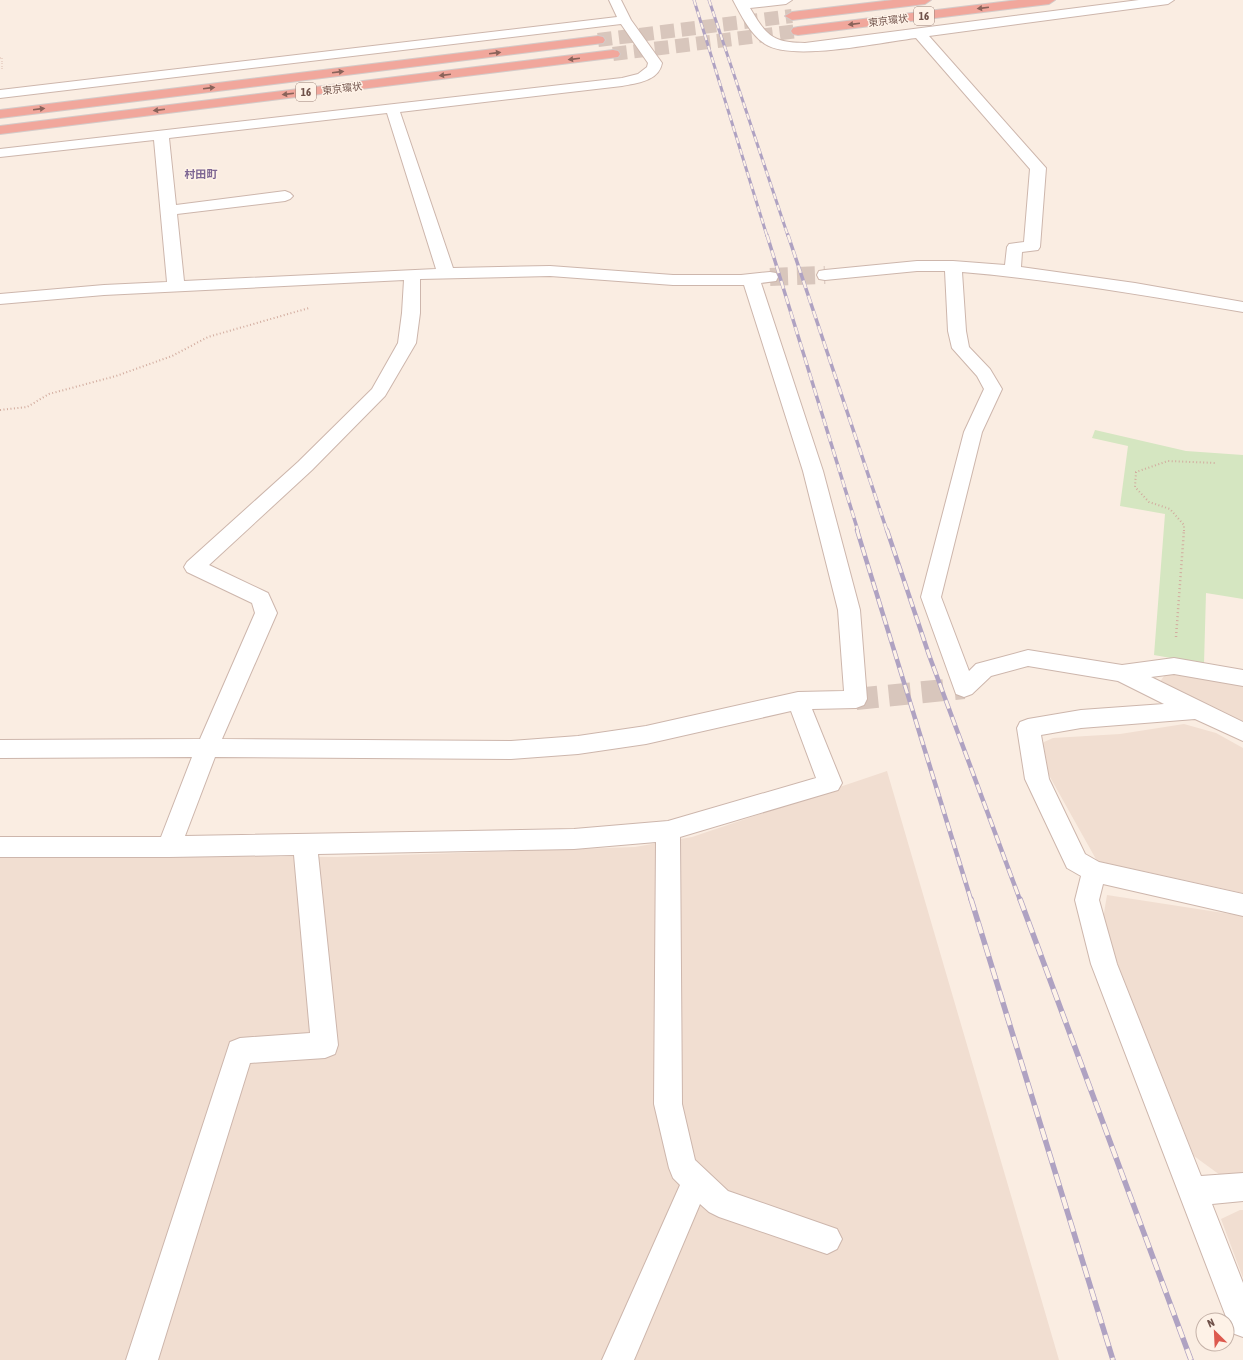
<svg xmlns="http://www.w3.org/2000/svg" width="1243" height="1360" font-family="'Asap Condensed','Noto Sans JP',sans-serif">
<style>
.residential{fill:#f1ded1}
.green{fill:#d5e6c1}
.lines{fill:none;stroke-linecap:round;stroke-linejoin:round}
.minor-tunnel-far1{stroke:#d8c6bc;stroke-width:18;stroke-dasharray:18 9;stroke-linecap:butt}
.minor-tunnel{stroke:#d8c6bc;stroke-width:22;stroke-dasharray:22 11;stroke-linecap:butt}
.highway-tunnel{stroke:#d8c6bc;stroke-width:14;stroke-dasharray:14 7;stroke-linecap:butt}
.minor-casing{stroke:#cdb6ac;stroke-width:2}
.highway-casing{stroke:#d4cbc9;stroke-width:2}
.path-far2{stroke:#d2ac9f;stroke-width:1.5;stroke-dasharray:0.5 2;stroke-linecap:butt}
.path-far1{stroke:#d2ac9f;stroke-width:2;stroke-dasharray:1 2.5;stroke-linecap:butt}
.path{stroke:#d2ac9f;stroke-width:2.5;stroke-dasharray:1 3;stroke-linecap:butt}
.minor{fill:#fff;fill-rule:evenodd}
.highway{fill:#f1a79c;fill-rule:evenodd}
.rail-far3-casing{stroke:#afa2c2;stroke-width:3}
.rail-far2-casing{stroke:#afa2c2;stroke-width:3.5}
.rail-far1-casing{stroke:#afa2c2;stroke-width:4.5}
.rail-casing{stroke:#afa2c2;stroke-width:5.5}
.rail-far3{stroke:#fef2e7;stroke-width:2;stroke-dasharray:6;stroke-linecap:butt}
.rail-far2{stroke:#fef2e7;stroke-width:2.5;stroke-dasharray:8;stroke-linecap:butt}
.rail-far1{stroke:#fef2e7;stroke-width:3;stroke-dasharray:9;stroke-linecap:butt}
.rail{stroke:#fef2e7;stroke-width:4;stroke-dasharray:12;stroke-linecap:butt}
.oneway{fill:#8a635a}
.labels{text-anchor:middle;stroke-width:3;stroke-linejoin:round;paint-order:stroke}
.far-street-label{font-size:10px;fill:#70524a;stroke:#fef2e7}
.shield{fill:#fef2e7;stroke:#9b8279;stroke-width:1}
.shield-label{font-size:11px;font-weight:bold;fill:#70524a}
.far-neighbourhood-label{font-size:11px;font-weight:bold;fill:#7e6693;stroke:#fef2e7}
</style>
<rect width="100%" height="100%" fill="#faede2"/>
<g class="residential">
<polygon points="1167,672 1243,685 1243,723 1159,683"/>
<polygon points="1184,724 1216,733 1243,748 1243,893 1097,861 1036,752 1044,742 1053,738 1120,734"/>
<polygon points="887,771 1059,1360 0,1360 0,855 337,857 635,847 692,837"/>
<polygon points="1107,895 1243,916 1243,1174 1220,1175 1194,1156 1102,925"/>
<polygon points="1240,1210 1243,1210 1243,1278 1221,1219"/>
</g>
<polygon class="green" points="1095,430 1186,451 1243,455 1243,599 1206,593 1204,664 1154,655 1165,514 1120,506 1128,446 1092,438"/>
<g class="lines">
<polyline class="minor-tunnel-far1" points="770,277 825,275"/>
<polyline class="minor-tunnel" points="856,699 964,688"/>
<g class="highway-tunnel">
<polyline points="598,40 792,16"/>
<polyline points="613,54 798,31"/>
</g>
<defs>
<g id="minor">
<path d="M609,0H621L631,20L662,63C659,81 637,83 622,86L400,112L453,268L550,266L673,275H741L770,272L776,273L778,277L776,281L761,283L823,471L860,610L867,699L864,705L856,708L812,709L842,783L838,790L680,837L682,1104L695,1160L728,1191L837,1229L842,1239L837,1249L827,1254L719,1217L709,1212L700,1204L634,1360H602L680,1185L673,1178L669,1168L654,1104L656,842L574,849L318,854L338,1045L335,1054L325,1058L250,1063L158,1360H126L230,1042L240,1038L310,1033L294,855L169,857H0V837H161L192,757L0,758V740L200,739L255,613L252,603L187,572L184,567L187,562L298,462L372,389L398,343L402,313L404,280L104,295L0,304V294L104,285L167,282L154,140L0,157V149L622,78L638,74L647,67L648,63L621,24L0,98V90L617,17ZM387,113L436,269L184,281L177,214L285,201L290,199L293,196L290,193L285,191L176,205L169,138ZM550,276L673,285H744L803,471L838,610L844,691L798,692L646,726L578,736L511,741L222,739L277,613L268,593L209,565L312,470L385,396L416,343L420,313V279ZM791,711L816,778L668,821L574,829L185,836L215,757L511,759L578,754L646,744Z"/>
<path d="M733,0H792L786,4L750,8C766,35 772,43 805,43L1139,0H1174L1168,4L929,36L1046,168L1040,247L1038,250L1022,252L1021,267L1135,283L1243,302V312C1150,296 1056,280 962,272L966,331L969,347L990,369L1002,389L982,432L941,597L969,671L976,664L1028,650L1122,665L1174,658L1243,670V686L1174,674L1151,677L1243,722V741L1195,719L1081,728L1041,735L1049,779L1085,854L1099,862L1243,894V916L1103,884L1099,900L1117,964L1201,1176L1243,1173V1201L1212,1204L1243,1283V1337L1232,1333L1228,1322L1091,964L1075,900L1081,876L1067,868L1025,779L1017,728L1020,722L1028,719L1081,710L1164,704L1118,681L1028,666L991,676L972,694L964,697L956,694L921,597L964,432L984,389L977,376L952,348L948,331L945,271H917L825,280L819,279L817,275L819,271L825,270L917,261H953L1005,265L1007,247L1009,244L1024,242L1030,169L916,38C882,42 792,62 765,44C750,34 741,15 733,0Z"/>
</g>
<g id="highway">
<polygon points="893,0 931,0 925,4 792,20 785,16 792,12"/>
<polygon points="1018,0 1055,0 1049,4 798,35 793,34 791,31 793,28 798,27"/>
<polygon points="598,36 603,37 605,40 603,43 0,118 0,110"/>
<polygon points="613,50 618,51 620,54 618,57 0,134 0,126"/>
</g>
</defs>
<use href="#minor" class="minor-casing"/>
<use href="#highway" class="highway-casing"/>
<polyline class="path-far2" points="0,58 2,58 2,70"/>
<g class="path-far1">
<polyline points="0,410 27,407 49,394 116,376 172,356 208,337 309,308"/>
<polyline points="1184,531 1184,525 1170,509 1149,502 1135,487 1136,472 1168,461 1216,463"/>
</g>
<polyline class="path" points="1176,637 1184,530"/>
<use href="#minor" class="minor"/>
<use href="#highway" class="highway"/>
<defs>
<g id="rail-far3">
<polyline points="694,0 767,236"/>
<polyline points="709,0 788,236"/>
</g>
<g id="rail-far2">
<polyline points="767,235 858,531"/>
<polyline points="788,235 887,531"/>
</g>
<g id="rail-far1">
<polyline points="857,530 971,900"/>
<polyline points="887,530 929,655 1020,900"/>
</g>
<g id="rail">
<polyline points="971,899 1113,1360"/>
<polyline points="1020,899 1191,1360"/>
</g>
</defs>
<use href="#rail-far3" class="rail-far3-casing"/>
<use href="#rail-far2" class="rail-far2-casing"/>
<use href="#rail-far1" class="rail-far1-casing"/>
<use href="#rail" class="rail-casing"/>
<use href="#rail-far3" class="rail-far3"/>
<use href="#rail-far2" class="rail-far2"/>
<use href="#rail-far1" class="rail-far1"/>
<use href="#rail" class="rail"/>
</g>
<defs><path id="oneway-solid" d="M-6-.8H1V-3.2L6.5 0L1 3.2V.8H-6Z"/></defs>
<g class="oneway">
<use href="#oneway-solid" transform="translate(983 8) rotate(173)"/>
<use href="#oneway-solid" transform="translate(854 24) rotate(173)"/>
<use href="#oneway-solid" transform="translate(495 53) rotate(-7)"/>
<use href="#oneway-solid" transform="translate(574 59) rotate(173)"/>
<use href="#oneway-solid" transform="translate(338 72) rotate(-7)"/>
<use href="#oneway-solid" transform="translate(445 75) rotate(173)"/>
<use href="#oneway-solid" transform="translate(209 88) rotate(-7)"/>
<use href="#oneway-solid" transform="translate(288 94) rotate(173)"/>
<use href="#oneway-solid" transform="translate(39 109) rotate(-7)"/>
<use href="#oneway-solid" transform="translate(159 110) rotate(173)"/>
</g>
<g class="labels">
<g class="far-street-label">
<text transform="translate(888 20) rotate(-7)" y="4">東京環状</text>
<text transform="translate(342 88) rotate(-7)" y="4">東京環状</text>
</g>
<g class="shield">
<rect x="914" y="7" width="20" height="18" rx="3"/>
<rect x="296" y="83" width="20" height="18" rx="3"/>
</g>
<g class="shield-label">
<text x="924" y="20">16</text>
<text x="306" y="96">16</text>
</g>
<g class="far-neighbourhood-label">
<text x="201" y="178">村田町</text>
</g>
</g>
<g transform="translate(1215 1332) rotate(336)"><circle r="19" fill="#fef2e7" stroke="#c5b2a8"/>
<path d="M0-3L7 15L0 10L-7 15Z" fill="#dd5a4e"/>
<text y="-6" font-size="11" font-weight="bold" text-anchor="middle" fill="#70524a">N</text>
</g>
</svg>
